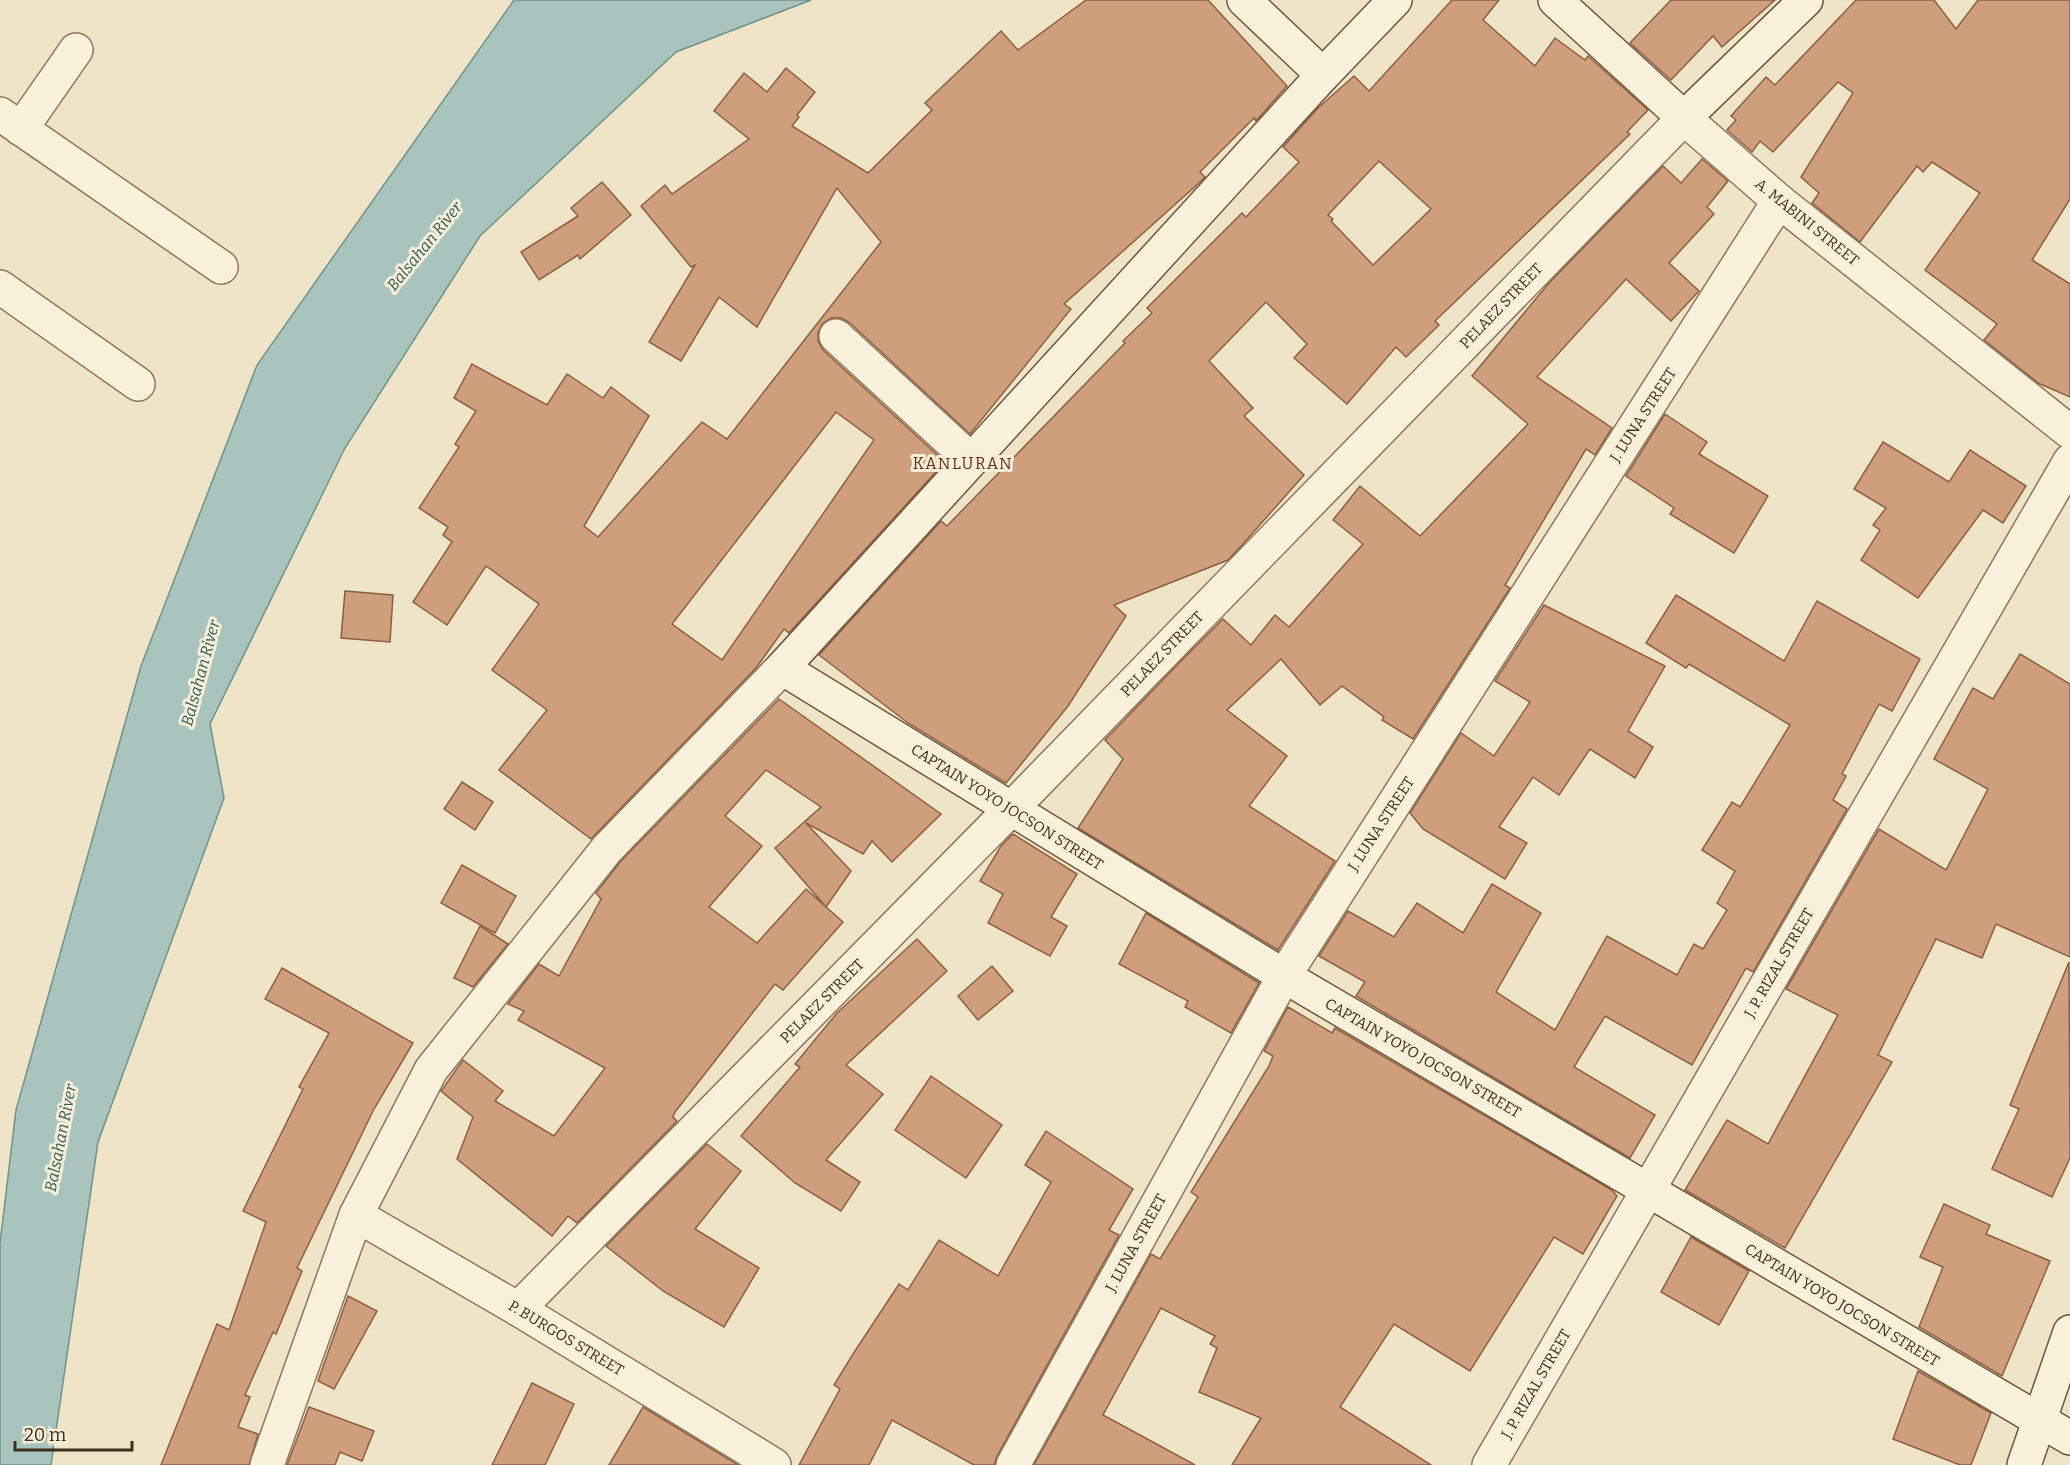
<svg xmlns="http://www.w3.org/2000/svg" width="2070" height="1465" font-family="Bitter,serif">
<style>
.water{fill:#a9c4bc;stroke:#6f938a;stroke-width:1.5}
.building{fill:#cf9f7d;stroke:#8d5f41;stroke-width:1.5;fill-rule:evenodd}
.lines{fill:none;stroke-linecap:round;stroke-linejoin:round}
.minor-casing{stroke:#8d765c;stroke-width:36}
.secondary-casing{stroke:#6f573f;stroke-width:36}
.minor{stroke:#faf1dc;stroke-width:33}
.secondary{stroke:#faf1dc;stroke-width:33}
.labels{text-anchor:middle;stroke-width:6;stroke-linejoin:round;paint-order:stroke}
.street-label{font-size:15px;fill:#3d2e20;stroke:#f7eed8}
.water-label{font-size:16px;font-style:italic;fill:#2f5d5a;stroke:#f7eed8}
.neighbourhood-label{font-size:16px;letter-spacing:1.5px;fill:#6b2e1e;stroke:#f7eed8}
</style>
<rect width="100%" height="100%" fill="#f0e4c8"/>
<polygon class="water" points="514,0 811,0 676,52 480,236 345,448 210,724 224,798 98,1142 51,1465 0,1465 0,1243 16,1110 141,666 257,365"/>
<g class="building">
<path d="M1086,0H1208L1287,86L1256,121L1254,118L1200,172L1205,177L1199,183L1064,304L1071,309L970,434L849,322L841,318H831L822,324L818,333V341L823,350L945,462L789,633L784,629L756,668L591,839L499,770L547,710L492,670L539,604L486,566L447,625L413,602L452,542L443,535L448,527L419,508L459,447L455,444L476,411L454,398L472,364L547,405L567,374L603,398L611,387L649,416L584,526L598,537L702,422L727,439L881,242L837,188L757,327L719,297L681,361L649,342L695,265L691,267L641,206L665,185L672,194L749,139L714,111L744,73L767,92L786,68L815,92L797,115L799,117L792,126L868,173L932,110L925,103L1001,31L1018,50ZM836,412L874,440L722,660L672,624Z"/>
<path d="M1452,0H1499L1483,20L1535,66L1555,38L1585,60L1588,56L1648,110L1627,132L1630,134L1435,321L1439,325L1406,357L1396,347L1347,404L1294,358L1307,344L1266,302L1209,361L1253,408L1244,416L1304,475L1243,544L1228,560L1114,605L1126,616L1068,706L1006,783L908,723L819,655L941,521L947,526L1125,343L1123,341L1152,313L1147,308L1242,213L1246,217L1299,162L1283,147L1318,108L1354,76L1369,91ZM1379,161L1431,209L1373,265L1331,221L1333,219L1328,215Z"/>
<polygon points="1671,0 1775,0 1722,47 1713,36 1671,80 1630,43"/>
<polygon points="1856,0 1934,0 1956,29 1978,0 2070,0 2070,199 2032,260 2070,284 2070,397 2038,383 1984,340 1997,324 1925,270 1980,193 1932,162 1923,172 1917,166 1860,242 1812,203 1819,193 1801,177 1853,93 1838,82 1773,152 1760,141 1752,152 1727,130 1736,120 1731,116 1766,77 1775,85"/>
<polygon points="1702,159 1728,181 1707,207 1714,214 1669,263 1699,291 1671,321 1626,279 1537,377 1612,428 1595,455 1586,449 1505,585 1510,588 1413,739 1382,720 1384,717 1342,686 1320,705 1281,659 1227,710 1287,756 1249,806 1335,861 1278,950 1078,828 1123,759 1105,740 1179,663 1223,619 1251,645 1275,615 1289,627 1363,544 1333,520 1360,486 1420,536 1528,424 1472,376 1549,283 1663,166 1681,183"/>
<polygon points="602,182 631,215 580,259 578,255 539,280 521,252 578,216 571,208"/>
<polygon points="1665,414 1707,442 1699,454 1768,496 1734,553 1670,514 1674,508 1626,476"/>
<polygon points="1883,442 1949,482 1970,450 2026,486 2003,523 1983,510 1918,598 1861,560 1880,530 1873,525 1886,508 1854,489"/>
<polygon points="345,591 393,595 390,642 341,638"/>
<polygon points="1676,595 1784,661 1817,601 1920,659 1892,711 1879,704 1842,774 1846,776 1833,800 1847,809 1753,972 1746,968 1692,1065 1605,1016 1574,1067 1655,1115 1630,1158 1356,996 1365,982 1319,956 1348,911 1394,937 1417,903 1463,933 1492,884 1541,913 1496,992 1555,1030 1607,936 1677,975 1694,944 1703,949 1727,910 1717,903 1735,871 1702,850 1732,802 1740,807 1790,725 1689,664 1686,668 1646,643"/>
<polygon points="1544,605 1665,666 1628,731 1653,747 1635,778 1590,749 1559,795 1533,777 1499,827 1527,843 1505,879 1423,829 1410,813 1461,733 1494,756 1530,702 1495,681"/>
<polygon points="2020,654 2070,684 2070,957 1996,924 1982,958 1936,939 1878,1055 1892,1062 1785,1248 1685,1190 1727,1120 1768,1144 1838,1015 1786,989 1879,829 1946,870 1988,789 1934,759 1973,688 1993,699"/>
<polygon points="779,699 941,814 892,862 872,841 863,854 806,823 851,871 826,907 775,848 821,807 766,770 725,816 762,846 709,907 757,943 806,889 843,922 783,990 775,984 675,1112 673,1117 677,1121 577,1223 568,1216 552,1236 457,1159 473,1117 441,1091 463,1060 503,1091 495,1101 554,1136 605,1068 518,1020 524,1011 508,1004 539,964 559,976 601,899 596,893 621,861"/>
<polygon points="462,782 493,802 475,830 444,809"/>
<polygon points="1013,834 1077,874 1051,917 1067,926 1050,956 988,923 1003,894 980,881 1001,846"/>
<polygon points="462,865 516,896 495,933 441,903"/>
<polygon points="1146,913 1259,983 1231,1033 1185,1007 1188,1001 1119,964"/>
<polygon points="480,926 508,944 473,987 454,978"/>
<polygon points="917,939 947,971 846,1065 883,1094 826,1160 860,1182 841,1211 795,1183 741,1136 800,1067 795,1064 837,1013"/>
<polygon points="2069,962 2070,1158 2052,1197 1992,1169 2019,1109 2010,1105"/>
<polygon points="992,966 1013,991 978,1020 958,996"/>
<polygon points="282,968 413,1043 374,1109 297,1268 302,1271 276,1334 273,1332 245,1395 250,1397 238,1427 258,1434 249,1465 161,1465 217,1324 229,1330 266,1222 243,1211 303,1089 299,1087 329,1033 265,999"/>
<polygon points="1288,1007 1332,1033 1335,1028 1612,1190 1617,1196 1583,1254 1554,1237 1470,1371 1394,1324 1340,1407 1431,1465 1232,1465 1261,1418 1199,1392 1217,1348 1210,1344 1215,1336 1161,1308 1103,1415 1195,1465 1034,1465 1151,1254 1160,1259 1198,1197 1191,1192 1269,1066 1273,1056 1264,1051"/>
<polygon points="931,1076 1002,1125 966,1178 895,1130"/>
<polygon points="1046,1131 1133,1189 1109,1230 1119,1235 997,1456 994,1465 974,1465 892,1420 869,1465 799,1465 840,1389 834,1385 853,1354 899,1284 908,1290 939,1240 998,1276 1051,1182 1025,1165"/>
<polygon points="707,1144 741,1171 695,1229 759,1268 724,1327 663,1291 606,1246"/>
<polygon points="1944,1204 1990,1225 1986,1234 2050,1261 2002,1376 1919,1327 1943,1267 1920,1257"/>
<polygon points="1691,1237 1749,1271 1719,1325 1661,1292"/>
<polygon points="348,1296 377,1311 334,1389 318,1381"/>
<polygon points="1918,1371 1991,1413 1971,1465 1960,1465 1893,1439"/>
<polygon points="532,1383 574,1404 545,1465 492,1465"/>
<polygon points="309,1407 374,1431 362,1461 340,1452 335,1465 287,1465"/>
<polygon points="643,1407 738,1465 609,1465"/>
</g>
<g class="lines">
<defs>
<g id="minor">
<polyline points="0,114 221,267"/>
<polyline points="21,129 76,50"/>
<polyline points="0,287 138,384"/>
<polyline points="836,336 971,460"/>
<polyline points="356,1215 518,1309 774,1465"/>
<polyline points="518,1309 1010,810 1684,118 1779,201 2070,432"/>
<polyline points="267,1465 356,1215 431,1070 607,849 782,668"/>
<polyline points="1013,1465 1284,976 1779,201"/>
<polyline points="1489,1465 2070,461"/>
</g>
<g id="secondary">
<polyline points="1244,0 1323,75"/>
<polyline points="1395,0 1323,75 782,668 1284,976 2070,1438"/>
<polyline points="1555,0 1684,118 1806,0"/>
<polyline points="2024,1465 2070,1332"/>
</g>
</defs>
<use href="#minor" class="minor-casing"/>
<use href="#secondary" class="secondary-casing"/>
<use href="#minor" class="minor"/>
<use href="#secondary" class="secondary"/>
</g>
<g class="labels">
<g class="street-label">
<text transform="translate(1807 222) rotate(39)" y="5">A. MABINI STREET</text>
<text transform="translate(1501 306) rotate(-46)" y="5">PELAEZ STREET</text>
<text transform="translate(1643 415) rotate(-57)" y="5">J. LUNA STREET</text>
<text transform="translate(1162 654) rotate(-46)" y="5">PELAEZ STREET</text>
<text transform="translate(1007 807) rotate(32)" y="5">CAPTAIN YOYO JOCSON STREET</text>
<text transform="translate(1381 824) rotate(-57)" y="5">J. LUNA STREET</text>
<text transform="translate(1779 963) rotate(-60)" y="5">J. P. RIZAL STREET</text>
<text transform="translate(822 1001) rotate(-45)" y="5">PELAEZ STREET</text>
<text transform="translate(1423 1058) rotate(30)" y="5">CAPTAIN YOYO JOCSON STREET</text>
<text transform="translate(1136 1243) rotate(-61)" y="5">J. LUNA STREET</text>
<text transform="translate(1842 1305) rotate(31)" y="5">CAPTAIN YOYO JOCSON STREET</text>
<text transform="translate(566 1338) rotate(31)" y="5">P. BURGOS STREET</text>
<text transform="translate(1536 1384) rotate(-60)" y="5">J. P. RIZAL STREET</text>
</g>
<g class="water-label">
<text transform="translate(424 246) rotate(-51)" y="6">Balsahan River</text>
<text transform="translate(200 673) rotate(-75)" y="6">Balsahan River</text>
<text transform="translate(60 1138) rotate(-79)" y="6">Balsahan River</text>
</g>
<g class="neighbourhood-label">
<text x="963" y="469">KANLURAN</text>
</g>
</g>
<path d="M15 1441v9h117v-9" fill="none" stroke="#3d2e20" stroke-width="3"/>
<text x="24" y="1441" font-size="18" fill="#3d2e20" stroke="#f7eed8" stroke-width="4.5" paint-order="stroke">20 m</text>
</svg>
